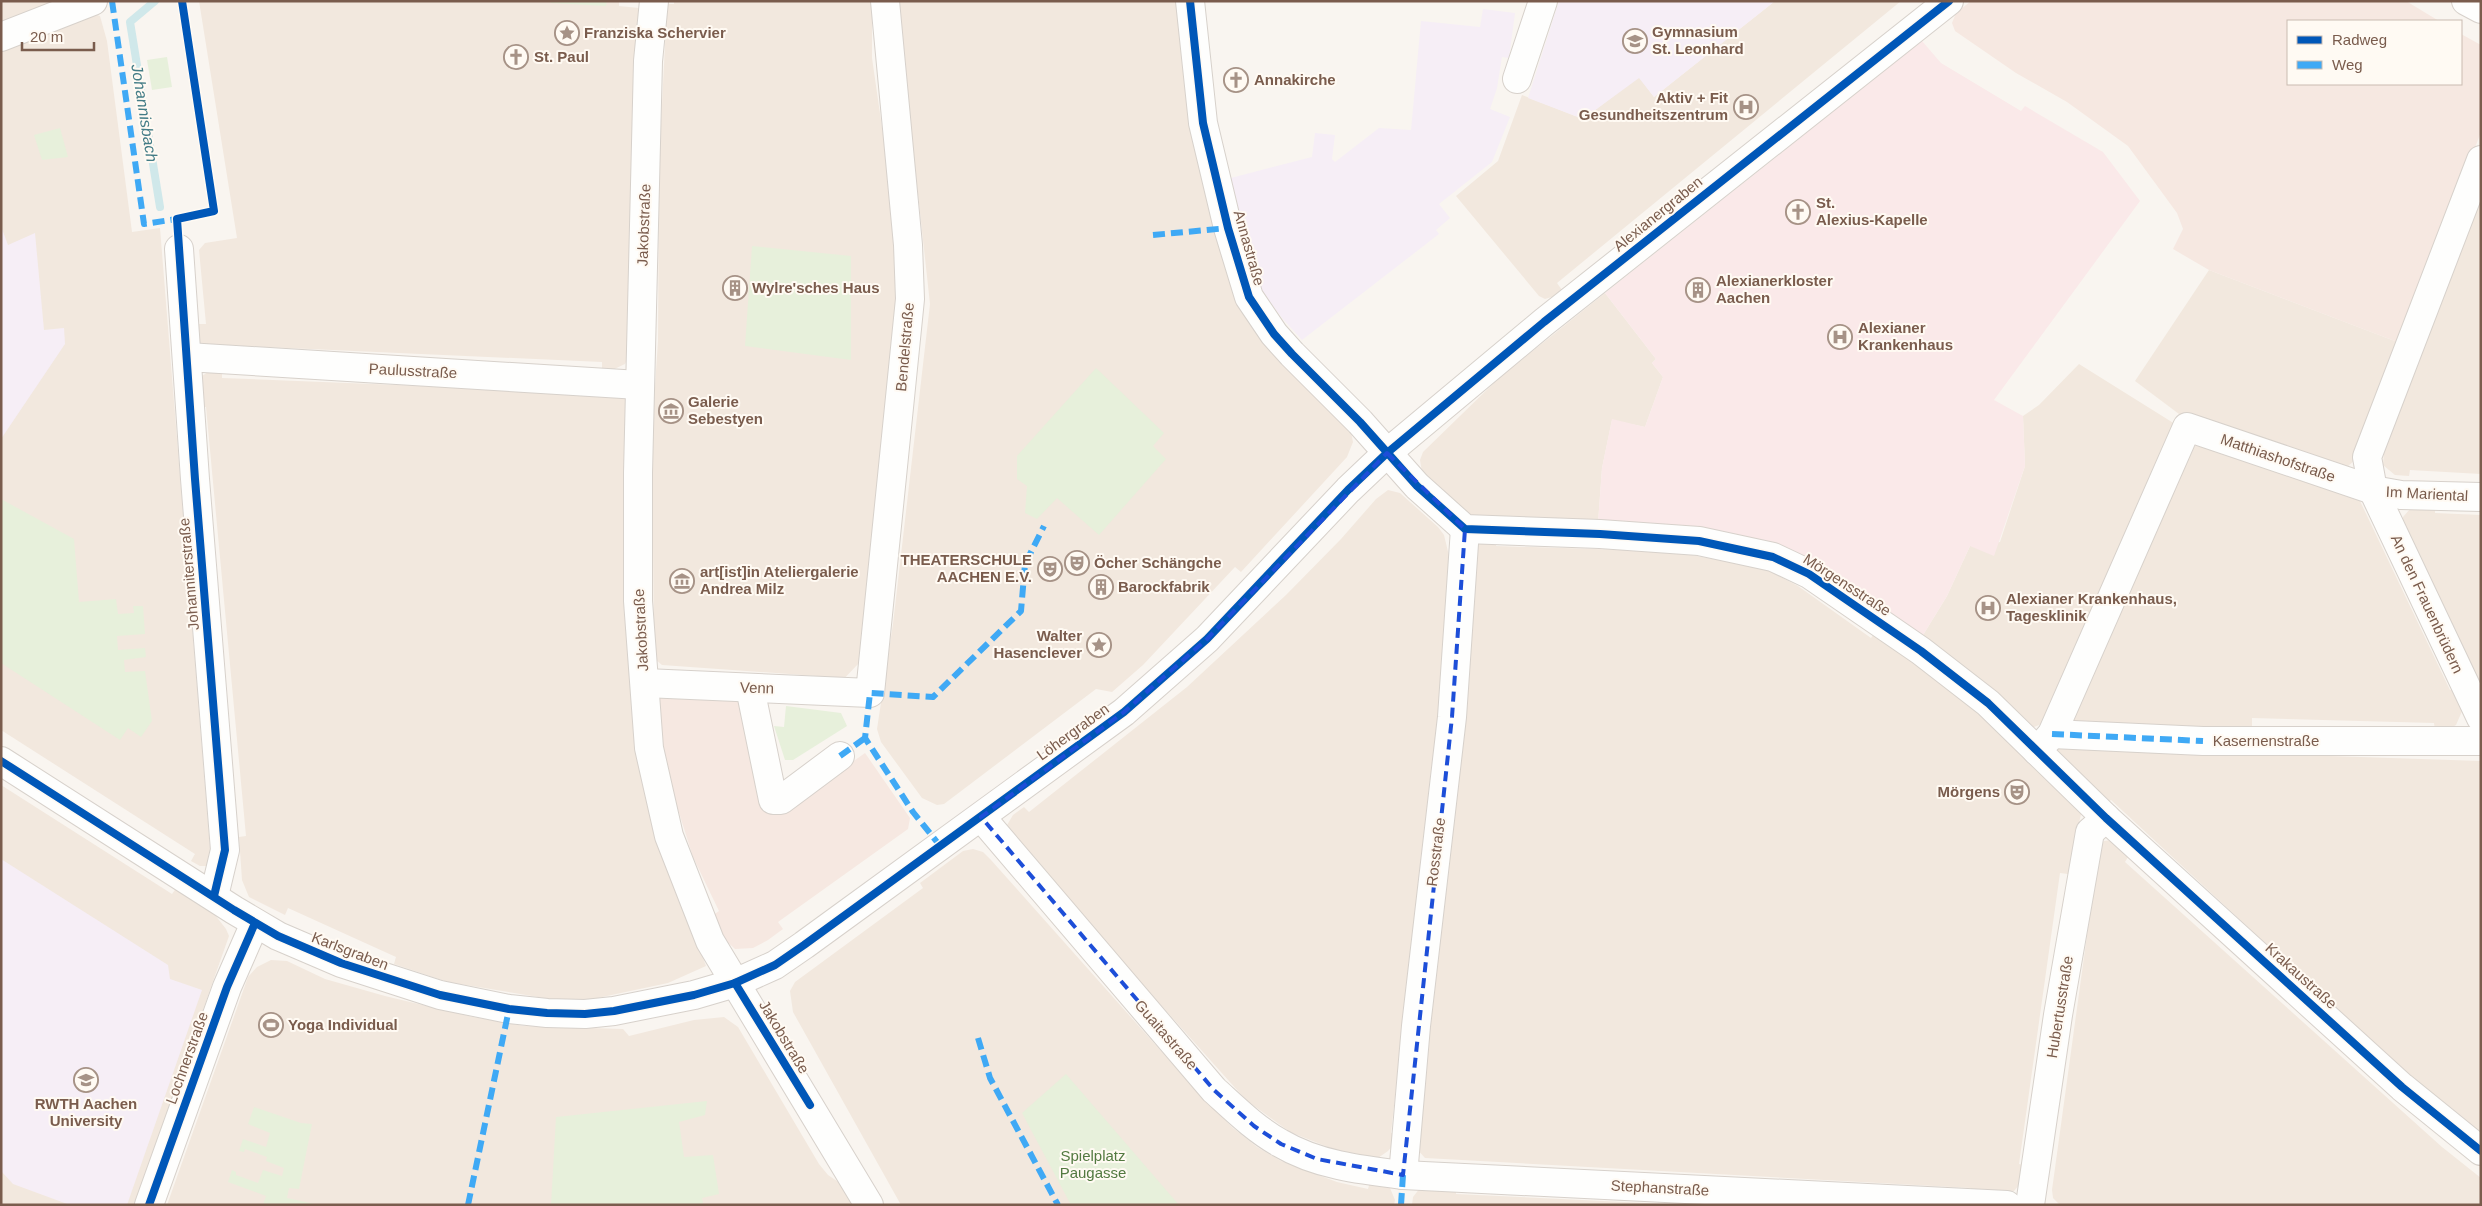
<svg xmlns="http://www.w3.org/2000/svg" width="2482" height="1206" font-family="Helvetica,sans-serif">
<style>
.residential{fill:#f2e8de}
.commercial{fill:#f6e8e1}
.education{fill:#f6eef6}
.medical{fill:#fae9e9}
.green{fill:#e7f0db}
.lines{fill:none;stroke-linecap:round;stroke-linejoin:round}
.stream{stroke:#d0e8ea;stroke-width:8}
.minor-casing{stroke:#d7d1cb;stroke-width:30}
.minor{stroke:#fefefd;stroke-width:28}
.quiet{stroke:#3fa9f5;stroke-width:6;stroke-dasharray:12 6;stroke-linecap:butt}
.cycleway-casing{stroke:#fffaf3;stroke-width:11}
.cycleway{stroke:#0057b8;stroke-width:8}
.marked{fill:none;stroke:#1d4ed8;stroke-width:4;stroke-dasharray:10 6;stroke-linejoin:round}
.labels{text-anchor:middle;stroke-width:4;stroke-linejoin:round;paint-order:stroke}
.poi-label{font-size:15px;font-weight:bold;fill:#7a5c4d;stroke:#fffaf3;text-anchor:start}
.street-label{font-size:15px;fill:#7a5c4d;stroke:#fffaf3}
.park-label{font-size:15px;fill:#537a41;stroke:#fffaf3}
.water-label{font-size:16px;font-style:italic;fill:#437c86;stroke:#fffaf3}
</style>
<rect width="100%" height="100%" fill="#f9f5f0"/>
<g class="residential">
<polygon points="1,1 68,1 1,29"/>
<polygon points="199,1 619,1 619,6 639,8 629,356 625,364 610,371 602,370 602,362 220,345 202,353 185,324 206,324 199,250 205,243 237,238"/>
<polygon points="674,1 872,1 872,58 889,176 900,299 875,499 881,500 859,663 838,685 831,684 831,677 662,665 655,659 654,655 652,432 658,341 659,166 667,4 674,4"/>
<polygon points="897,1 1181,1 1225,238 1351,432 1353,442 1347,457 1241,572 1235,567 1143,665 1112,692 1096,689 944,804 937,805 922,798 881,742 877,729 893,624 930,304"/>
<polygon points="1775,1 1901,1 1557,283 1562,290 1555,296 1545,299 1539,296 1456,196 1498,161 1522,95 1583,119 1639,77 1654,97"/>
<polygon points="91,13 100,16 107,41 132,232 160,228 210,848 218,848 211,864 207,866 200,866 191,861 195,854 1,730 1,47"/>
<polygon points="2481,200 2481,474 2410,470 2409,476 2395,475 2383,465 2384,452"/>
<polygon points="2209,270 2400,343 2355,460 2346,468 2336,468 2179,414 2135,381"/>
<polygon points="1605,293 1656,359 1652,363 1663,377 1645,427 1612,420 1602,468 1598,523 1474,520 1422,472 1420,460 1423,452 1498,379"/>
<polygon points="2079,364 2175,424 2042,724 2031,728 1920,640 1947,596 1970,546 2000,542 2025,466 2023,416 2039,405"/>
<polygon points="222,371 222,378 621,394 625,399 650,811 706,966 668,983 574,1003 448,982 394,964 396,957 288,908 285,915 249,897 242,880 239,837 246,836 206,407 199,407 202,376 208,372"/>
<polygon points="2195,446 2205,447 2360,501 2450,690 2457,688 2463,709 2456,725 2447,730 2435,731 2434,723 2252,718 2252,731 2065,727 2153,539 2191,450"/>
<polygon points="1388,490 1400,493 1438,527 1444,535 1451,564 1440,703 1430,779 1391,1133 1396,1133 1395,1143 1388,1151 1375,1160 1333,1149 1290,1132 1246,1100 1004,830 1013,815 1024,807 1029,812 1187,687 1286,595 1341,539 1376,499"/>
<polygon points="2435,505 2435,513 2481,515 2481,688 2403,526 2403,517 2411,508"/>
<polygon points="1496,539 1496,546 1626,550 1691,555 1766,569 1798,586 1871,638 1876,631 1942,678 2078,807 2081,814 2068,874 2060,873 2019,1164 2027,1166 2020,1184 2014,1191 2005,1195 1971,1197 1971,1188 1425,1158 1416,1148 1476,545 1481,541"/>
<polygon points="2053,747 2481,761 2481,1135 2405,1073 2111,800 2104,807"/>
<polygon points="1,785 172,894 177,887 215,915 226,929 229,936 134,1205 1,1205"/>
<polygon points="2112,840 2130,854 2125,862 2442,1147 2481,1178 2481,1205 2060,1205 2053,1198 2052,1190 2099,848 2104,841"/>
<polygon points="973,849 983,852 991,860 1202,1097 1233,1128 1257,1147 1281,1161 1337,1182 1368,1189 1370,1182 1390,1188 1395,1200 1394,1205 901,1205 793,1012 790,991 795,982 923,888 920,883 963,851"/>
<polygon points="271,960 287,961 325,979 385,996 473,1017 524,1026 623,1029 629,1036 694,1020 724,1017 738,1027 819,1164 828,1175 846,1187 857,1205 167,1205 248,977 257,967"/>
<polygon points="1456,1186 1456,1194 1688,1205 1412,1205 1413,1197 1420,1188"/>
</g>
<g class="commercial">
<polygon points="1971,1 2406,1 2439,21 2288,21 2288,84 2461,84 2461,34 2481,45 2481,132 2400,343 2209,270 2173,249 2183,229 2177,213 2128,146 2067,102 2016,73 1955,31 1952,23 1956,13"/>
<polygon points="659,695 742,697 763,810 778,815 865,753 910,818 908,829 778,922 783,929 768,940 753,948 735,949 722,937 712,916 719,911 693,857 669,781 660,731"/>
</g>
<g class="education">
<polygon points="1559,1 1775,1 1654,97 1639,78 1583,119 1528,98"/>
<polygon points="1483,9 1515,13 1509,58 1502,57 1497,88 1490,109 1510,117 1492,162 1439,204 1450,218 1436,230 1439,234 1302,340 1282,318 1262,291 1241,238 1227,179 1312,157 1315,133 1335,135 1332,159 1335,162 1379,128 1411,130 1421,21 1480,27"/>
<polygon points="2,229 8,245 35,233 44,330 64,328 65,344 1,439"/>
<polygon points="1,859 168,965 170,979 202,990 127,1205 70,1205 13,1184 1,1171"/>
</g>
<polygon class="medical" points="1922,41 1941,63 2021,111 2025,106 2103,152 2140,201 1994,400 2023,416 2025,466 1994,556 1970,546 1947,596 1920,640 1787,549 1598,523 1602,468 1612,419 1645,427 1663,377 1652,363 1656,359 1605,293"/>
<g class="green">
<polygon points="551,1 607,1 606,6 551,3"/>
<polygon points="167,57 172,87 152,90 147,60"/>
<polygon points="60,128 68,157 42,160 34,135"/>
<polygon points="752,246 851,256 851,360 745,346"/>
<polygon points="1096,368 1164,433 1153,446 1166,459 1099,535 1057,498 1037,519 1025,513 1027,486 1017,479 1017,456"/>
<polygon points="1,499 74,539 79,602 116,599 118,614 134,613 133,606 143,606 145,634 117,636 118,650 145,648 146,657 124,660 125,672 145,671 152,721 141,737 128,728 120,740 1,663"/>
<polygon points="786,706 841,713 847,726 793,760 785,760 774,726 784,727"/>
<polygon points="1066,1074 1179,1205 1071,1205 1022,1113"/>
<polygon points="707,1101 705,1115 679,1122 684,1157 713,1155 719,1194 702,1198 703,1203 697,1205 551,1205 556,1117"/>
<polygon points="254,1107 301,1123 312,1124 299,1189 289,1188 287,1198 319,1205 263,1205 266,1196 228,1182 232,1170 236,1172 236,1175 258,1183 263,1170 282,1176 284,1168 266,1161 267,1157 245,1149 244,1152 239,1151 243,1139 266,1147 270,1133 248,1124"/>
</g>
<g class="lines">
<polyline class="stream" points="155,1 130,22 160,207"/>
<defs>
<g id="minor">
<polyline points="654,1 648,61 638,473 638,601 649,748 669,836 710,941 869,1205"/>
<polyline points="1190,1 1203,123 1228,228 1249,297 1274,334 1292,354 1360,422 1417,486 1465,529 1600,534 1699,541 1773,557 1809,574 1921,651 1988,703 2106,818 2402,1087 2481,1151"/>
<polyline points="2466,1 2481,9"/>
<polyline points="1,37 93,1"/>
<polyline points="1517,79 1543,1"/>
<polyline points="2481,160 2367,457 2373,490 2481,718"/>
<polyline points="179,249 195,479 225,850 214,896"/>
<polyline points="187,357 639,385"/>
<polyline points="645,683 870,693 910,299 908,245 885,1"/>
<polyline points="750,688 773,800 781,800 840,756"/>
<polyline points="2052,734 2203,741 2481,741"/>
<polyline points="2037,751 2052,734 2187,427 2373,490 2401,495 2481,497"/>
<polyline points="1,761 234,910 278,936 341,963 440,995 509,1009 547,1013 585,1014 614,1011 694,995 735,983 775,965 804,945 1124,712 1207,639 1348,490 1387,453 1544,322 1949,1"/>
<path d="M981,817L1214,1090C1235,1109 1255,1129 1280,1143C1317,1165 1361,1170 1403,1175L2007,1205"/>
<polyline points="1403,1175 1416,1026 1452,717 1465,529"/>
<polyline points="149,1205 227,987 255,923"/>
<polyline points="2030,1205 2058,1015 2090,832 2106,818"/>
</g>
</defs>
<use href="#minor" class="minor-casing"/>
<use href="#minor" class="minor"/>
<g class="quiet">
<polyline points="112,1 144,224 177,219"/>
<polyline points="1153,235 1228,228 1227,224"/>
<polyline points="2052,734 2203,741"/>
<polyline points="840,756 865,738"/>
<polyline points="941,847 913,812 865,738 870,693 933,697 1021,611 1025,564 1044,526"/>
<polyline points="978,1038 990,1078 1058,1205"/>
<polyline points="468,1205 509,1009"/>
<polyline points="1401,1205 1403,1175"/>
</g>
<defs>
<g id="cycleway">
<polyline points="182,1 214,211 177,219 195,479 225,850 214,896"/>
<polyline points="1190,1 1203,123 1228,228 1249,297 1274,334 1292,354 1360,422 1417,486 1465,529 1600,534 1699,541 1773,557 1809,574 1921,651 1988,703 2106,818 2402,1087 2481,1151"/>
<polyline points="1,761 234,910 278,936 341,963 440,995 509,1009 547,1013 585,1014 614,1011 694,995 735,983 775,965 804,945 1124,712 1207,639 1348,490 1387,453 1544,322 1949,1"/>
<polyline points="735,983 810,1105"/>
<polyline points="149,1205 227,987 255,923"/>
</g>
</defs>
<use href="#cycleway" class="cycleway-casing"/>
<use href="#cycleway" class="cycleway"/>
</g>
<path class="marked" d="M1387,453L1465,529L1452,717L1403,1175L1317,1159L1281,1144L1254,1126L1214,1090L981,817L1124,712L1207,639Z"/>
<defs>
<symbol id="sight-ring" viewBox="-11 -11 22 22"><circle r="9.5" fill="#fffaf3" stroke="#a69286" stroke-width="1.5"/><path d="M0-6L1.8-2.2L6-1.7L2.9 1.2L3.7 5.4L0 3.3L-3.7 5.4L-2.9 1.2L-6-1.7L-1.8-2.2Z" fill="#a69286"/></symbol>
<symbol id="school-ring" viewBox="-11 -11 22 22"><circle r="9.5" fill="#fffaf3" stroke="#a69286" stroke-width="1.5"/><path d="M0-5L7-2L0 1L-7-2ZM-4 1L0 2.5L4 1V4Q0 6-4 4Z" fill="#a69286"/></symbol>
<symbol id="church-ring" viewBox="-11 -11 22 22"><circle r="9.5" fill="#fffaf3" stroke="#a69286" stroke-width="1.5"/><path d="M-1.2-6h2.4v3.5h3.3v2.4h-3.3V6h-2.4V-.1h-3.3v-2.4h3.3Z" fill="#a69286"/></symbol>
<symbol id="hospital-ring" viewBox="-11 -11 22 22"><circle r="9.5" fill="#fffaf3" stroke="#a69286" stroke-width="1.5"/><path d="M-5-5h3v3.5h4V-5h3V5h-3V1.5h-4V5h-3Z" fill="#a69286"/></symbol>
<symbol id="building-ring" viewBox="-11 -11 22 22"><circle r="9.5" fill="#fffaf3" stroke="#a69286" stroke-width="1.5"/><path d="M-4-6H4V6H1V3H-1V6H-4ZM-2.5-4.3h1.7v1.8h-1.7ZM.8-4.3h1.7v1.8H.8ZM-2.5-1h1.7V.8h-1.7ZM.8-1h1.7V.8H.8Z" fill="#a69286"/></symbol>
<symbol id="museum-ring" viewBox="-11 -11 22 22"><circle r="9.5" fill="#fffaf3" stroke="#a69286" stroke-width="1.5"/><path d="M0-6L6-3V-2H-6V-3ZM-5-1h2V3h-2ZM-1-1h2V3h-2ZM3-1h2V3H3ZM-6 4H6V6H-6Z" fill="#a69286"/></symbol>
<symbol id="theatre-ring" viewBox="-11 -11 22 22"><circle r="9.5" fill="#fffaf3" stroke="#a69286" stroke-width="1.5"/><path d="M-5-5.5Q0-4 5-5.5V0Q5 5 0 6Q-5 5-5 0ZM-3.3-2.5H-1v1.5H-3.3ZM1-2.5H3.3v1.5H1ZM-2.8 1Q0 5.5 2.8 1Z" fill="#a69286"/></symbol>
<symbol id="stadium-ring" viewBox="-11 -11 22 22"><circle r="9.5" fill="#fffaf3" stroke="#a69286" stroke-width="1.5"/><path d="M0-5a6.5 5 0 1 0 0 10a6.5 5 0 1 0 0-10ZM-3.5-1.8h7v3.6h-7Z" fill="#a69286"/></symbol>
<symbol id="university-ring" viewBox="-11 -11 22 22"><circle r="9.5" fill="#fffaf3" stroke="#a69286" stroke-width="1.5"/><path d="M0-5L7-2L0 1L-7-2ZM-4 1L0 2.5L4 1V4Q0 6-4 4Z" fill="#a69286"/></symbol>
</defs>
<g fill-rule="evenodd">
<use href="#sight-ring" x="553" y="19" width="28" height="28"/>
<use href="#school-ring" x="1621" y="27" width="28" height="28"/>
<use href="#church-ring" x="502" y="43" width="28" height="28"/>
<use href="#church-ring" x="1222" y="66" width="28" height="28"/>
<use href="#hospital-ring" x="1732" y="93" width="28" height="28"/>
<use href="#church-ring" x="1784" y="198" width="28" height="28"/>
<use href="#building-ring" x="721" y="274" width="28" height="28"/>
<use href="#building-ring" x="1684" y="276" width="28" height="28"/>
<use href="#hospital-ring" x="1826" y="323" width="28" height="28"/>
<use href="#museum-ring" x="657" y="397" width="28" height="28"/>
<use href="#theatre-ring" x="1063" y="549" width="28" height="28"/>
<use href="#theatre-ring" x="1036" y="555" width="28" height="28"/>
<use href="#museum-ring" x="668" y="567" width="28" height="28"/>
<use href="#building-ring" x="1087" y="573" width="28" height="28"/>
<use href="#hospital-ring" x="1974" y="594" width="28" height="28"/>
<use href="#sight-ring" x="1085" y="631" width="28" height="28"/>
<use href="#theatre-ring" x="2003" y="778" width="28" height="28"/>
<use href="#stadium-ring" x="257" y="1011" width="28" height="28"/>
<use href="#university-ring" x="72" y="1066" width="28" height="28"/>
</g>
<g class="labels">
<g class="poi-label">
<text x="1652" y="37">Gymnasium<tspan x="1652" dy="17">St. Leonhard</tspan></text>
<text x="584" y="38">Franziska Schervier</text>
<text x="534" y="62">St. Paul</text>
<text x="1254" y="85">Annakirche</text>
<text x="1728" y="103" text-anchor="end">Aktiv + Fit<tspan x="1728" dy="17">Gesundheitszentrum</tspan></text>
<text x="1816" y="208">St.<tspan x="1816" dy="17">Alexius-Kapelle</tspan></text>
<text x="1716" y="286">Alexianerkloster<tspan x="1716" dy="17">Aachen</tspan></text>
<text x="752" y="293">Wylre'sches Haus</text>
<text x="1858" y="333">Alexianer<tspan x="1858" dy="17">Krankenhaus</tspan></text>
<text x="688" y="407">Galerie<tspan x="688" dy="17">Sebestyen</tspan></text>
<text x="1032" y="565" text-anchor="end">THEATERSCHULE<tspan x="1032" dy="17">AACHEN E.V.</tspan></text>
<text x="1094" y="568">Öcher Schängche</text>
<text x="700" y="577">art[ist]in Ateliergalerie<tspan x="700" dy="17">Andrea Milz</tspan></text>
<text x="1118" y="592">Barockfabrik</text>
<text x="2006" y="604">Alexianer Krankenhaus,<tspan x="2006" dy="17">Tagesklinik</tspan></text>
<text x="1082" y="641" text-anchor="end">Walter<tspan x="1082" dy="17">Hasenclever</tspan></text>
<text x="2000" y="797" text-anchor="end">Mörgens</text>
<text x="288" y="1030">Yoga Individual</text>
<text x="86" y="1109" text-anchor="middle">RWTH Aachen<tspan x="86" dy="17">University</tspan></text>
</g>
<g class="street-label">
<text transform="translate(1658 214) rotate(-39)" y="5">Alexianergraben</text>
<text transform="translate(644 225) rotate(-88)" y="5">Jakobstraße</text>
<text transform="translate(1249 248) rotate(74)" y="5">Annastraße</text>
<text transform="translate(905 347) rotate(-85)" y="5">Bendelstraße</text>
<text transform="translate(413 371) rotate(3)" y="5">Paulusstraße</text>
<text transform="translate(2278 458) rotate(19)" y="5">Matthiashofstraße</text>
<text transform="translate(2427 494) rotate(3)" y="5">Im Mariental</text>
<text transform="translate(189 574) rotate(-95)" y="5">Johanniterstraße</text>
<text transform="translate(1847 585) rotate(33)" y="5">Mörgensstraße</text>
<text transform="translate(2427 604) rotate(65)" y="5">An den Frauenbrüdern</text>
<text transform="translate(641 630) rotate(-93)" y="5">Jakobstraße</text>
<text transform="translate(757 688) rotate(2)" y="5">Venn</text>
<text transform="translate(1073 732) rotate(-36)" y="5">Löhergraben</text>
<text x="2266" y="746">Kasernenstraße</text>
<text transform="translate(1436 852) rotate(-83)" y="5">Rosstraße</text>
<text transform="translate(350 951) rotate(21)" y="5">Karlsgraben</text>
<text transform="translate(2301 976) rotate(42)" y="5">Krakaustraße</text>
<text transform="translate(2060 1007) rotate(-81)" y="5">Hubertusstraße</text>
<text transform="translate(1166 1035) rotate(49)" y="5">Guaitastraße</text>
<text transform="translate(784 1037) rotate(59)" y="5">Jakobstraße</text>
<text transform="translate(187 1058) rotate(-70)" y="5">Lochnerstraße</text>
<text transform="translate(1660 1188) rotate(3)" y="5">Stephanstraße</text>
</g>
<g class="park-label">
<text x="1093" y="1161">Spielplatz<tspan x="1093" dy="17">Paugasse</tspan></text>
</g>
<g class="water-label">
<text transform="translate(145 113) rotate(81)" y="6">Johannisbach</text>
</g>
</g>
<rect width="2482" height="1206" fill="none" stroke="#7a5c4d" stroke-width="5"/>
<rect x="2287" y="20" width="175" height="65" fill="#fffaf3" stroke="#cabbb1"/>
<rect x="2297" y="36" width="25" height="8" fill="#0057b8" stroke="#cabbb1"/>
<text x="2332" y="45" font-size="15" fill="#7a5c4d">Radweg</text>
<rect x="2297" y="61" width="25" height="8" fill="#3fa9f5" stroke="#cabbb1"/>
<text x="2332" y="70" font-size="15" fill="#7a5c4d">Weg</text>
<path d="M22 42v8h72v-8" fill="none" stroke="#7a5c4d" stroke-width="2.5"/>
<text x="30" y="42" font-size="15" fill="#7a5c4d" stroke="#fffaf3" stroke-width="4" paint-order="stroke">20 m</text>
</svg>
